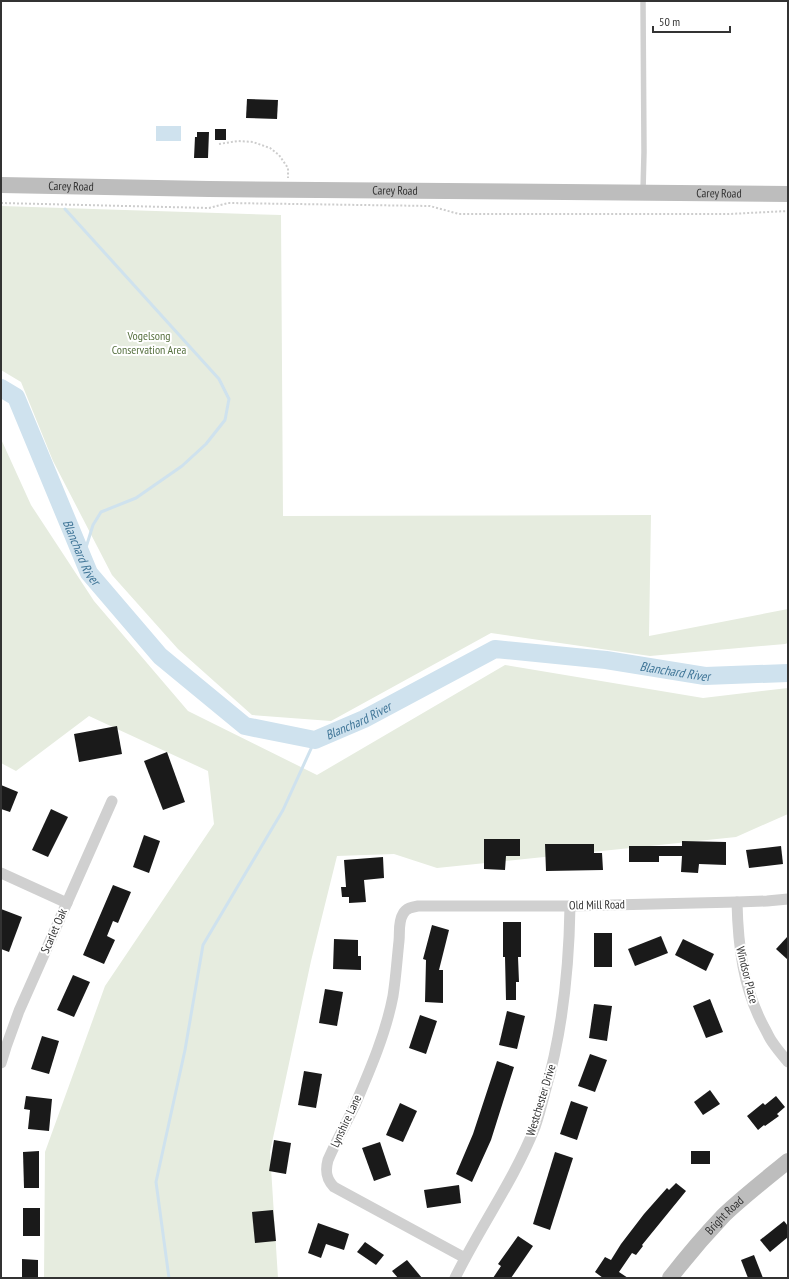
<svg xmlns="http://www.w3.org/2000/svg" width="789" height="1279" font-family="'PT Sans Narrow',sans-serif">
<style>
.green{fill:#e6ecdf}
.water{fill:#cfe2ee}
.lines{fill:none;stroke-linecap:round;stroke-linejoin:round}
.stream{stroke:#cfe2ee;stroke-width:3}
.river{stroke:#cfe2ee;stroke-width:18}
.building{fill:#1a1a1a}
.path{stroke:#cdcdcd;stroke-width:2;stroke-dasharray:2 2;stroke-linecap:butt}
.lane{stroke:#d0d0d0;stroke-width:5.5}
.street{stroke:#d0d0d0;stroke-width:11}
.secondary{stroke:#bdbdbd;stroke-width:16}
.labels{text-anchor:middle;stroke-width:4;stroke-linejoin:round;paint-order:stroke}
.street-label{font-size:12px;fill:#333;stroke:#fff}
.park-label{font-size:12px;fill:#56703f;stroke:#fff}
.water-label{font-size:13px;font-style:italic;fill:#3f7597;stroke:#fff}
</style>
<rect width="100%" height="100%" fill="#fff"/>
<g class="green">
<polygon points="1,206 281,215 283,516 651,515 649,636 788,609 788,643 785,644 650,656 491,633 331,721 252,715 178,649 112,575 53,461 21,382 1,370"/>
<polygon points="1,439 31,505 94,601 188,711 317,775 505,665 703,698 788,688 788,814 736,837 437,868 394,854 337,856 311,961 270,1152 278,1278 44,1278 45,1152 105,986 214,824 208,771 89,716 16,771 1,763"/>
</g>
<rect class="water" x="156" y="126" width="25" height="15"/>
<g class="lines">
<g class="stream">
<polyline points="65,209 219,379 229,399 225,420 206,444 182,466 136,498 101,512 93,525 83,557"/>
<polyline points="169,1278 156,1182 185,1050 203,945 283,810 315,740"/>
</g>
<path class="river" id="s1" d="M1,388L16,397L89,573L160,656L245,726L315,740L364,719L495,649L606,660L705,676L788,673"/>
</g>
<g class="building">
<polygon points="247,99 278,100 277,119 246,118"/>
<rect x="215" y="129" width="11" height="11"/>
<polygon points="197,132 209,132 208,158 194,158 195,137 197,137"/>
<polygon points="117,726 122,754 79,762 74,734"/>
<polygon points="167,752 185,802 163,810 144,761"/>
<polygon points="1,785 18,792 10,812 1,809"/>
<polygon points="51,809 68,817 48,857 32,850"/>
<polygon points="144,835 160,841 149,873 133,867"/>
<polygon points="484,839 520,839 520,856 506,856 505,870 484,869"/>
<polygon points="682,841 726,842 726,865 699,864 698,873 681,872 682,856 659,856 659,862 629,862 629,846 682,846"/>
<polygon points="545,844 594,844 594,853 602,853 603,870 546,871"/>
<polygon points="781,846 783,864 749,868 746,850"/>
<polygon points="383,857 384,878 364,880 366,902 349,903 349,897 342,897 341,887 346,887 344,860"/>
<polygon points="113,885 131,892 118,923 113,921 107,936 115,940 104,964 83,955"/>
<polygon points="1,909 22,917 9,952 1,949"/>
<polygon points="503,922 521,922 521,957 518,957 519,982 516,982 516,1000 506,1000 505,957 503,957"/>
<polygon points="432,925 449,930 439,970 443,970 443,1003 425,1002 426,960 423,959"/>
<rect x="594" y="933" width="18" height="34"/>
<polygon points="661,936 668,953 635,966 628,949"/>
<polygon points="788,936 788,960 776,949"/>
<polygon points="334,939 358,940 358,956 361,956 361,970 333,969"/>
<polygon points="683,939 714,954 706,971 675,955"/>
<polygon points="73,975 90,982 74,1017 57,1010"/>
<polygon points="325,989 343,992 337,1026 319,1023"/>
<polygon points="710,999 723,1032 706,1038 693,1006"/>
<polygon points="594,1004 612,1006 607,1041 589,1038"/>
<polygon points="507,1011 525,1016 517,1049 499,1045"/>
<polygon points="420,1015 437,1021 426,1054 409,1048"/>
<polygon points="42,1036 59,1041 49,1074 31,1069"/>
<polygon points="590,1054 607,1060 595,1092 578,1086"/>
<polygon points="497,1061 514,1067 491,1140 472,1182 456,1174 473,1134"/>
<polygon points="304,1071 322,1074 316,1108 298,1105"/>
<polygon points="710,1090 720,1104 703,1115 694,1102"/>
<polygon points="26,1096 52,1099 49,1131 28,1129 30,1110 24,1109"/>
<polygon points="776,1096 785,1107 777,1114 779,1116 765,1126 764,1125 758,1130 747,1116 763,1103 765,1105"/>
<polygon points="571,1101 588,1107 577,1140 560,1134"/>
<polygon points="400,1103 417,1111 403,1142 386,1135"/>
<polygon points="274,1140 291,1143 286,1174 269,1171"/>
<polygon points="380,1142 391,1175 374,1181 362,1148"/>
<polygon points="39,1151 39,1188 24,1188 23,1152"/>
<rect x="691" y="1151" width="19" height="13"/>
<polygon points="555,1152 573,1158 550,1230 533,1224"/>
<polygon points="676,1183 686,1191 642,1245 643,1246 636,1255 632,1253 619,1272 628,1278 603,1278 595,1272 605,1257 611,1260 621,1244 644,1214 667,1188 669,1190"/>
<polygon points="459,1185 461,1203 427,1208 424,1190"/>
<rect x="23" y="1208" width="17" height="28"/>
<polygon points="273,1210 276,1241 255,1243 252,1212"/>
<polygon points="784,1221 788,1226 788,1237 770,1252 760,1240"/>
<polygon points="318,1223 349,1234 344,1250 326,1244 321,1258 308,1253"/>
<polygon points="518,1236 533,1246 511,1278 493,1278 501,1266 498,1264"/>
<polygon points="365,1242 384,1255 376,1265 357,1252"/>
<polygon points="754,1255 763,1278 748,1278 741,1260"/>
<polygon points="22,1259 38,1260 38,1278 22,1278"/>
<polygon points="407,1260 422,1278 398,1278 392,1271"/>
</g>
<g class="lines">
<g class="path">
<polyline points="219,144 238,141 253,142 270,148 279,155 288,168 288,178"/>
<polyline points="1,203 209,208 228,203 430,206 459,214 729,214 788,211"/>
</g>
<polyline class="lane" points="643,191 644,152 643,1"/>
<g class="street">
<polyline points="1,873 67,903"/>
<path d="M737,902C738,946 743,988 764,1027C767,1032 769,1038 773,1043C777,1049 783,1056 788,1062"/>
<polyline points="1,1063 6,1047 19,1011 112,801"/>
<path d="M465,1258L334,1187C326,1179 325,1171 328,1160C336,1141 346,1124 355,1105C370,1070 386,1033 393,996C396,977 397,959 399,941C400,932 398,922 403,914C406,908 412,907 418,906H570L737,902L767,901L788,899"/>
<path d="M455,1278C480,1227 514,1180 535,1127C539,1116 542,1104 545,1092C563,1031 569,969 570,906"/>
</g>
<g class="secondary">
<path id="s2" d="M1,185L209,189L788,194"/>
<path id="s3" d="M670,1278C687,1256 705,1235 724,1215C744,1196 766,1179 788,1161"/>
</g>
</g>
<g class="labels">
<g class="street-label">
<text dy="4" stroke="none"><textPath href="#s2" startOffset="70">Carey Road</textPath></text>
<text dy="4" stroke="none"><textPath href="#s2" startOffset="394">Carey Road</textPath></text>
<text dy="4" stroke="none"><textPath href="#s2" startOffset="718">Carey Road</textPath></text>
<text transform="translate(597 905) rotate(-1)" y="4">Old Mill Road</text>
<text transform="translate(54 931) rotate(-66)" y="4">Scarlet Oak</text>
<text transform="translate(747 975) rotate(76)" y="4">Windsor Place</text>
<text transform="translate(541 1100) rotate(-73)" y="4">Westchester Drive</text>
<text transform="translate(346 1121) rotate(-65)" y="4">Lynshire Lane</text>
<text dy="4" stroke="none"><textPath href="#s3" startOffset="83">Bright Road</textPath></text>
</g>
<g class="park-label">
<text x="149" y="340">Vogelsong<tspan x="149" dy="14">Conservation Area</tspan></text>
</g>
<g class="water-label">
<text dy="5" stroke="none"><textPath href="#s1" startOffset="186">Blanchard River</textPath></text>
<text dy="5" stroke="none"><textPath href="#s1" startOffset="882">Blanchard River</textPath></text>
<text dy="5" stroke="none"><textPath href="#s1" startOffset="546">Blanchard River</textPath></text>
</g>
</g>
<rect width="789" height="1279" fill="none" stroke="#333333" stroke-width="4"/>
<path d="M653 26v6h77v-6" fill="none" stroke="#333333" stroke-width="2"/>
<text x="659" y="26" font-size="12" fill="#333333" stroke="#ffffff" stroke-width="3" paint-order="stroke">50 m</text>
</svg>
